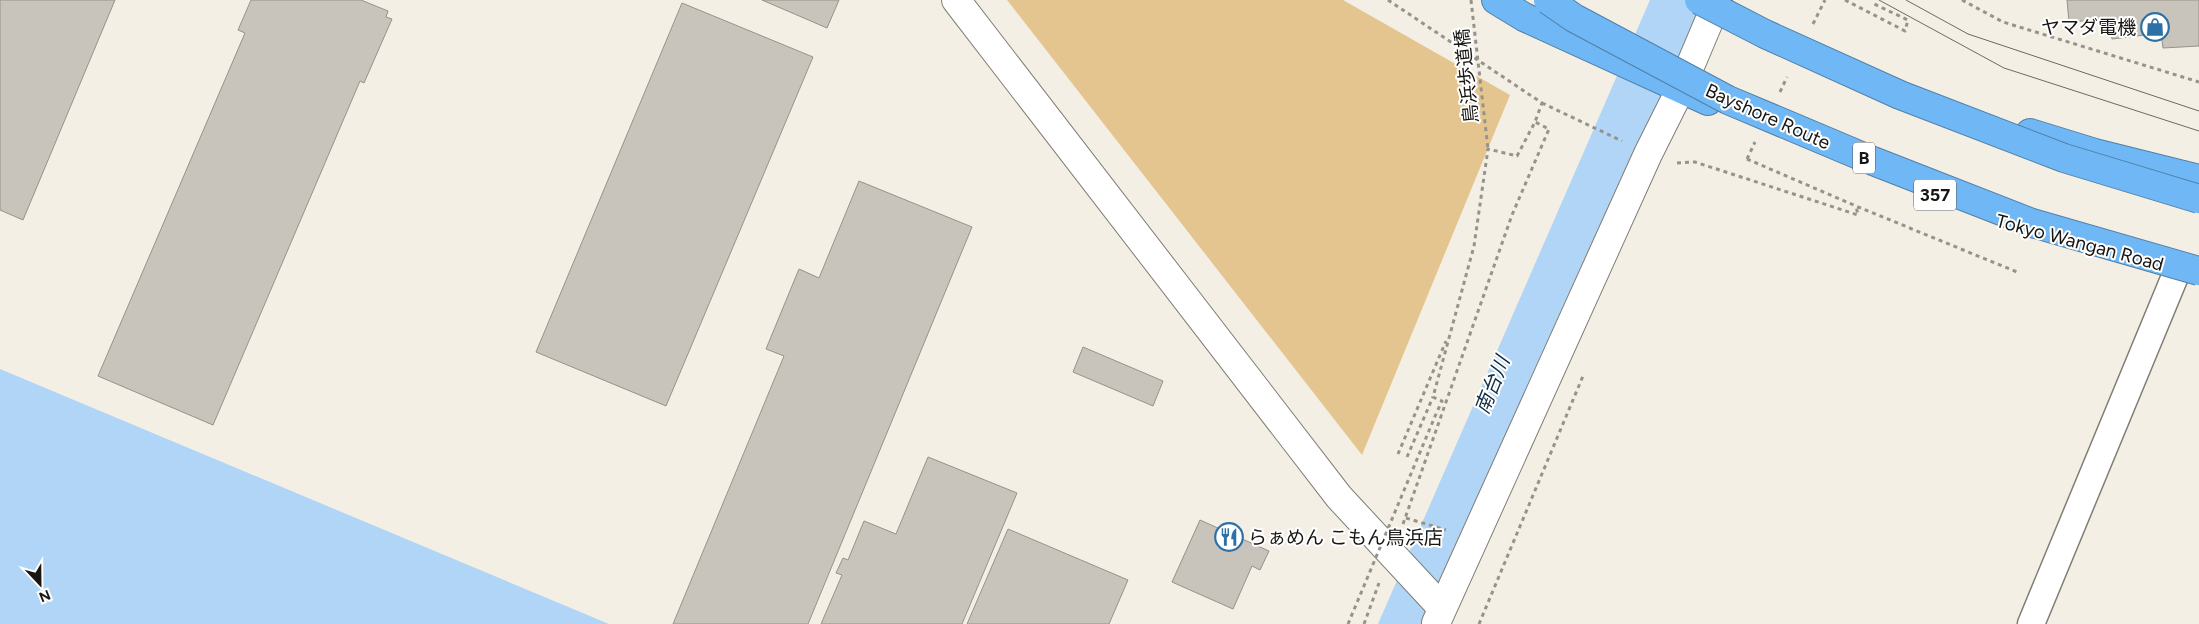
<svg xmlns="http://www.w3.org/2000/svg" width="2199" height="624" font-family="Figtree,'Noto Sans JP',sans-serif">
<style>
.green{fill:#e5c58f}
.water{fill:#b0d5f7}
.building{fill:#c9c4bb;stroke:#979289}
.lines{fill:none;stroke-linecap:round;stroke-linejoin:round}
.street-casing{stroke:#817d74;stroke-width:29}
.secondary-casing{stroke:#817d74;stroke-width:30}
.highway-casing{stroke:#517fa6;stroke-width:30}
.path{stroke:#97938c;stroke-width:3;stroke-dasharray:4 4;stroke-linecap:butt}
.street{stroke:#fff;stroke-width:26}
.secondary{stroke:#fff;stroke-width:28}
.highway{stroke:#6fb8f5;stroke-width:28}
.tram{stroke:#6d6a64;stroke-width:1}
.highway-bridge-casing{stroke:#517fa6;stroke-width:30;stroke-linecap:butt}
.path-bridge{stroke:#97938c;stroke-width:3;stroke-dasharray:4 4;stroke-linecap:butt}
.highway-bridge{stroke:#6fb8f5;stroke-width:28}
.labels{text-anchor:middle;stroke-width:4;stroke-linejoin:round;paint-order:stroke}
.shield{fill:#fff;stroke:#5d5c5a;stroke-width:1}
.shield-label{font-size:18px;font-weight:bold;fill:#181613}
.poi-label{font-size:19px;fill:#181613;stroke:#fff;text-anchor:end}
.street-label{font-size:19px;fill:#181613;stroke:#fff}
.water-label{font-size:20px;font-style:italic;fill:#112d43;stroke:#fff}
</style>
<rect width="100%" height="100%" fill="#f4efe5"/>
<polygon class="green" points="1007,0 1343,0 1510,95 1362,455"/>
<g class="water">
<polygon points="1650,0 1718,0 1430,624 1378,624"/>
<polygon points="0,369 609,624 0,624"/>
</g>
<g class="building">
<polygon points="0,0 115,0 23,220 0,210"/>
<polygon points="251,0 361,0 388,11 386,17 392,19 364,83 360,81 213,425 98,376 245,33 238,30"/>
<polygon points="762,0 839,0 827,28"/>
<polygon points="2067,0 2199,0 2199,46 2163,48 2161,33 2112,39 2109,19 2069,22"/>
<polygon points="682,3 813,57 666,406 536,352"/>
<polygon points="859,181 972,227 808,624 673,624 784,356 766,349 799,269 819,278"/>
<polygon points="1083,347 1163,381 1153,406 1073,372"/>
<polygon points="928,457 1017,493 962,624 821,624 842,575 836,573 843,558 848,560 864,521 896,534"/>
<polygon points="1200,520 1269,551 1260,570 1252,566 1233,609 1172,582"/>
<polygon points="1008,529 1128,580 1109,624 967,624"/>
</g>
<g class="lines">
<defs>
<polyline id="street" points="2031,624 2178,269"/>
<g id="secondary">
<polyline points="956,0 1339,497 1442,608"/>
<polyline points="1436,623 1648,154 1680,90 1718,0"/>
</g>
<g id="highway">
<polyline points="1496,0 1524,17 1708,101"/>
<polyline points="2030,133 2095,153 2199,179"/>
</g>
</defs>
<use href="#street" class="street-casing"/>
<use href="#secondary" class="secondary-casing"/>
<use href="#highway" class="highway-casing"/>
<g class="path">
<polyline points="1388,0 1542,103 1535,122 1517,156 1488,149 1474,246 1433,397 1442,401 1436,414"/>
<polyline points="1845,0 1905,31 1908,20 1874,4"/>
<polyline points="1962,0 2003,22 2199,82"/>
<polyline points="1542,103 1622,141"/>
<polyline points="1747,159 1856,206"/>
<polyline points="1677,163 1695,162 1858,215 1856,206 2017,272"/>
<polyline points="1398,454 1446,341"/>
<polyline points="1407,457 1433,397"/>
<polyline points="1406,518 1446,530"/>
<polyline points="1403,524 1512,215 1549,129 1535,122"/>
<polyline points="1364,624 1379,583"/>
<polyline points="1479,624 1583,376"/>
</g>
<use href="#street" class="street"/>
<use href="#secondary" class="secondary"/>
<use href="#highway" class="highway"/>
<g class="tram">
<polyline points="1879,0 2004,68 2199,131"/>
<polyline points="1906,0 1968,34 2199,111"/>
</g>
<defs>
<g id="highway-bridge">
<polyline points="1548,0 1574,18 1728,100 1873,161 2032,223 2199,271"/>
<polyline points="1699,0 1765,34 1900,95 2064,158 2199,199"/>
</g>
</defs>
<use href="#highway-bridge" class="highway-bridge-casing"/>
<g class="path-bridge">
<polyline points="1471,0 1488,149"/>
<polyline points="1813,24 1825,0"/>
<polyline points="1780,92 1787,77"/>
<polyline points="1747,159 1755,142"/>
<polyline points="1348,624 1436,414"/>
</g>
<use href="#highway-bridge" class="highway-bridge"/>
</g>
<defs>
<symbol id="shop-ring" viewBox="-11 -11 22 22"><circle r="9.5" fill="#fff" stroke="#2c70a5" stroke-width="1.5"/><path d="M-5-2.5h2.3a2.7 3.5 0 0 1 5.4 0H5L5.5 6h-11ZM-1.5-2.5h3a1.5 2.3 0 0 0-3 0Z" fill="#2c70a5"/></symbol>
<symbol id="restaurant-ring" viewBox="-11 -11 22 22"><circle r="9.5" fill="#fff" stroke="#2c70a5" stroke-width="1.5"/><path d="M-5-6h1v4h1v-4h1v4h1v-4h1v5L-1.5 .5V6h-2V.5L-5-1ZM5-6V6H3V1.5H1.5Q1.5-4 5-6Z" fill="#2c70a5"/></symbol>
</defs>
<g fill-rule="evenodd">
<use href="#shop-ring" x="2139" y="11" width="32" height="32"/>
<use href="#restaurant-ring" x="1213" y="521" width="32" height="32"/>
</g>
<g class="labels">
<g class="shield">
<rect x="1853" y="142.5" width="22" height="31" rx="4"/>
<rect x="1914" y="179.5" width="42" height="31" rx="4"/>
</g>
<g class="shield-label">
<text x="1864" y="164">B</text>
<text x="1935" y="201">357</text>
</g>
<g class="poi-label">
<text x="2136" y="34">ヤマダ電機</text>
<text x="1248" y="544" text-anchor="start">らぁめん こもん鳥浜店</text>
</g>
<g class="street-label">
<text transform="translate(1466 76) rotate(-96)" y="7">鳥浜歩道橋</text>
<text transform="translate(1768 116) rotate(24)" y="7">Bayshore Route</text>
<text transform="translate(2080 242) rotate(15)" y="7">Tokyo Wangan Road</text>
</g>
<g class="water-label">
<text transform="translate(1492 385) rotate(-68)" y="7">南台川</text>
</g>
</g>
<g transform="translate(40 584) rotate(158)" stroke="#ffffff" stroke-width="4" paint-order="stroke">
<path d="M0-4L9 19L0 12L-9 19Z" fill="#181613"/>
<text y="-8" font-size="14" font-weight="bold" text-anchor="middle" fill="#181613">N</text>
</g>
</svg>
